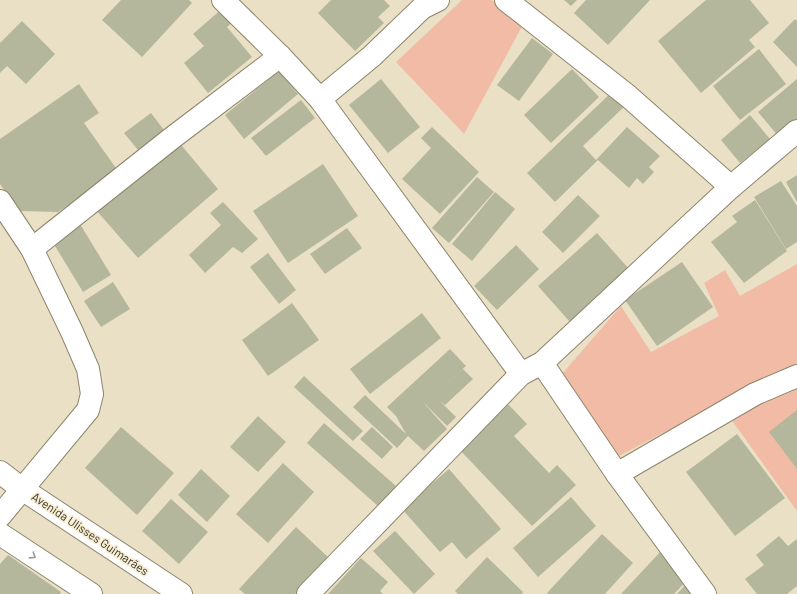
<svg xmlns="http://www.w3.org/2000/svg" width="797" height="594" font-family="Barlow,sans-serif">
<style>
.green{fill:#f2bba5}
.building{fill:#b4b79c}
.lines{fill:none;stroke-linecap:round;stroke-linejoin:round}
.minor-casing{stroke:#8e846c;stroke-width:24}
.primary-casing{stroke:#8e846c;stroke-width:24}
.minor{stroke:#fff;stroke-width:22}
.primary{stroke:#fff;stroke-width:22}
.oneway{stroke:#9c9a94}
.labels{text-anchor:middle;stroke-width:3.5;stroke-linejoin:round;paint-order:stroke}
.street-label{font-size:12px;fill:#39352a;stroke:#f8eed3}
</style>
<rect width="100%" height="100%" fill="#eae0c6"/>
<g class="green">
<polygon points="462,0 491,0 526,19 464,134 396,62"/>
<polygon points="797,264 797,363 613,459 561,375 621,306 651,352 719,316 704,283 725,270 740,296"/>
<polygon points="797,388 797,511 728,415"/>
</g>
<g class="building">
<polygon points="121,0 189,0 192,3 142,57 102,20"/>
<polygon points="331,0 384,0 390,6 378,17 384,23 355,51 318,13"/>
<polygon points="564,0 577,0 571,6"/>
<polygon points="586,0 650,0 608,45 574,13"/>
<polygon points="706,0 750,0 769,23 749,40 755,47 701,93 658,41"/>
<polygon points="224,7 235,20 227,27 252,57 208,93 184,63 204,46 193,34"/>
<polygon points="795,19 797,21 797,67 773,42"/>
<polygon points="22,21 55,54 26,84 7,66 0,73 0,43"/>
<polygon points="532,38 553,54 519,101 497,85"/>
<polygon points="759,49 786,84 740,120 713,86"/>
<polygon points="572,69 599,97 551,143 524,115"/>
<polygon points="279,71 298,94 244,139 225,115"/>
<polygon points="381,79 420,127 388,153 349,105"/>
<polygon points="797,79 797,122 779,137 758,112"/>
<polygon points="79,84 99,113 84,123 118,171 58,212 19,211 0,184 0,139"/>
<polygon points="615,89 628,103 583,146 596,160 627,127 660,156 649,167 654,172 643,184 637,178 629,188 598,160 555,202 527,173"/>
<polygon points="301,100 315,118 266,156 251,138"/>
<polygon points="151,113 164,130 138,150 124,133"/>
<polygon points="750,115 770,139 740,163 721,140"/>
<polygon points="432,127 479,172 440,214 402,179 431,148 421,138"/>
<polygon points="177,140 218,189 138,258 96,210"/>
<polygon points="323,164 358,216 288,263 253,211"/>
<polygon points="797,175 797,202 786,182"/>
<polygon points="477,177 494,192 449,243 432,228"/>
<polygon points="781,181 797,206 797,242 786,249 754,197"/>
<polygon points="495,192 515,209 472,261 452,244"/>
<polygon points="578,195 600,216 563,253 542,232"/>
<polygon points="755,200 787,251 744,283 711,242 737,222 732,216"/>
<polygon points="223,202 258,239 242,253 233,247 205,273 189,255 221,225 210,213"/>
<polygon points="80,224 111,275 83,292 52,241"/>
<polygon points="347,228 362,248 325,274 310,254"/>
<polygon points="597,233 629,269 570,322 538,286"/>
<polygon points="516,245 539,269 497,310 474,286"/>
<polygon points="268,253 296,290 279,304 250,267"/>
<polygon points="682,262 713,307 657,346 625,300"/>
<polygon points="113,282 130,309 101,327 84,301"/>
<polygon points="292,303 319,340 268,376 242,340"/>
<polygon points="422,313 441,338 370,394 350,369"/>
<polygon points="450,349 466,366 435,395 463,369 473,379 445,405 440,401 456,417 447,426 422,401 447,429 424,451 408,436 397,448 353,407 365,395 406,434 396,416 387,407"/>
<polygon points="304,376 363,431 353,441 294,387"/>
<polygon points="507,403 527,424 514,436 549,473 557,465 576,485 532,526 459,449"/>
<polygon points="797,410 797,469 769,432"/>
<polygon points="258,416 286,442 258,472 230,447"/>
<polygon points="324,423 396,486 378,506 307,443"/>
<polygon points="121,427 174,473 137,515 85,468"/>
<polygon points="372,427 393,447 382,459 360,439"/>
<polygon points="737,434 785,498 735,536 686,472"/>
<polygon points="283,463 314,492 268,543 236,514"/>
<polygon points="201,469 230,496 207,522 178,495"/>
<polygon points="449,469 501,529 466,559 452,542 440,552 402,509"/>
<polygon points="571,497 596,526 538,577 513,548"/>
<polygon points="171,499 208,532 179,564 142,531"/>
<polygon points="296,527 328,557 295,594 245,594 239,589"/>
<polygon points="395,531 435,574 414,594 373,551"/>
<polygon points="602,534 633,563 605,594 548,594 547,593"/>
<polygon points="779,536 788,546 797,539 797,586 787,594 757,594 745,579 764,565 756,555"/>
<polygon points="662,550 691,576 674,594 621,594"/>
<polygon points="8,555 61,592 60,594 0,594 0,564"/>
<polygon points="487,557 523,592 522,594 458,594 455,591"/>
<polygon points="361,558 388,582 380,591 383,594 328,594"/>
<polygon points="688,582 701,594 677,594"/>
</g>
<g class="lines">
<defs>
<g id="minor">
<polyline points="223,0 280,56 320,99 521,374"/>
<polyline points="506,0 628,96 731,187"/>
<polyline points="320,99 372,56 422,8 438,0"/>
<polyline points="0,201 32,249 72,332 88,369 92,394 88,410 0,516"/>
<polyline points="32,249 172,138 280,56"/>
<polyline points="542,363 617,474 705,594"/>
<polyline points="617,474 755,394 797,376"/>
<polyline points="308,594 521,374 542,363 731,187 797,131"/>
</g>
<g id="primary">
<polyline points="0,472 22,489 181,594"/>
<polyline points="0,534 91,594"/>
</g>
</defs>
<use href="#minor" class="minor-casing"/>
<use href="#primary" class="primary-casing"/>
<use href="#minor" class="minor"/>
<use href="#primary" class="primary"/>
</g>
<defs><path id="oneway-chevron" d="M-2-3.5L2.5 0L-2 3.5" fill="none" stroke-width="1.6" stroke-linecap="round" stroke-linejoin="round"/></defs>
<use class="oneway" href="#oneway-chevron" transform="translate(33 556) rotate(33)"/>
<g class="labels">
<g class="street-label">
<text transform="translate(90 534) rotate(34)" y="4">Avenida Ulisses Guimarães</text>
</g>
</g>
</svg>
